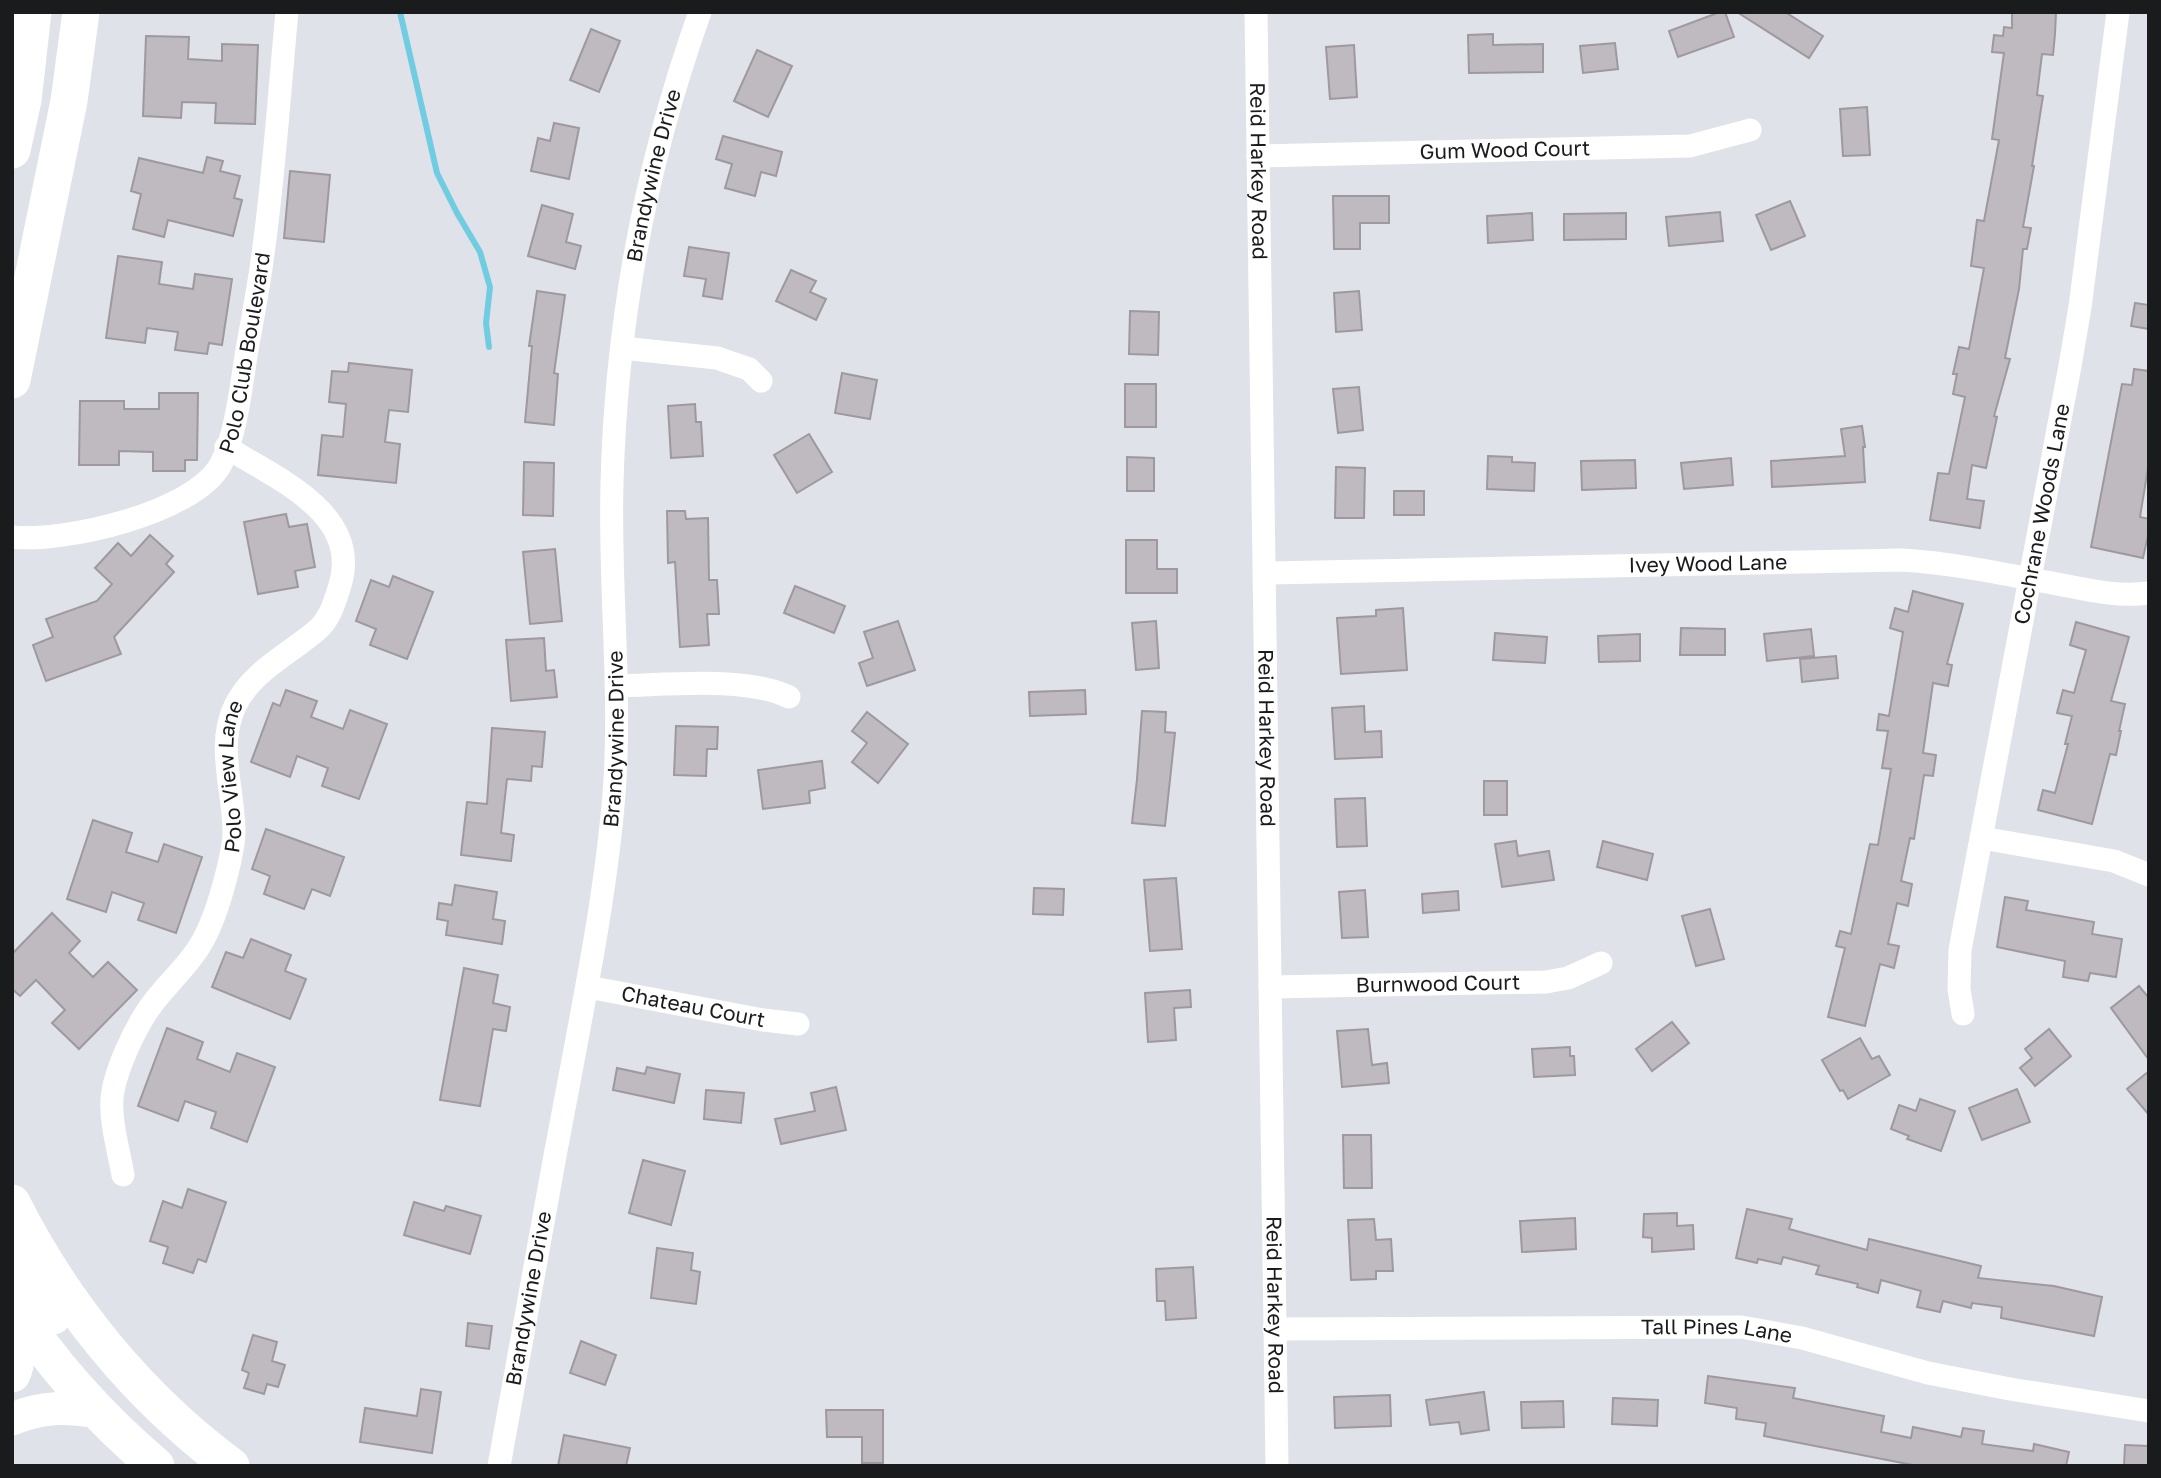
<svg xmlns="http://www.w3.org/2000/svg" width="2161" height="1478" font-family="'Golos Text',sans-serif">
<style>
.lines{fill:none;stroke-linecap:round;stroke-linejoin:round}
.stream{stroke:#70cde1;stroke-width:6}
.building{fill:#bebac0;stroke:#9d999f;stroke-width:2}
.street{stroke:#fff;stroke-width:23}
.secondary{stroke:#fff;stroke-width:33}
.primary{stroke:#fff;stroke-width:37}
.labels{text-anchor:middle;stroke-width:5;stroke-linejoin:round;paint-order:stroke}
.street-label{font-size:21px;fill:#1a1b1d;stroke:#eeeff6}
</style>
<rect width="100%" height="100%" fill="#e0e2e9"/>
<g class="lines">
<polyline class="stream" points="400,12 437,173 457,213 480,252 490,287 486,323 489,347"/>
</g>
<g class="building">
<polygon points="1720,12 1725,12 1734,37 1678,57 1669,31"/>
<polygon points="1737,12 1785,12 1823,36 1809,58"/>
<polygon points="2012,12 2056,12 2055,34 2053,55 2042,54 2037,95 2043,96 2032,166 2034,166 2023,227 2031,228 2027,249 2023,249 2019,289 2005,358 2010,359 1994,416 1997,417 1986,468 1972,465 1967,499 1984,501 1980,528 1930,520 1938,473 1949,474 1965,397 1953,394 1957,374 1953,374 1959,347 1969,349 1984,268 1971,266 1977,220 1984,221 1999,140 1992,139 2004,53 1992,52 1994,35 2003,36 2004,27 2012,28"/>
<polygon points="591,29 620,41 599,92 570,80"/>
<polygon points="1493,34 1493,45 1543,44 1543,72 1469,73 1468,35"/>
<polygon points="146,36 189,37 188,59 222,61 222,44 258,45 255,124 215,123 216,103 182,102 181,118 143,116"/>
<polygon points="1615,43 1618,69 1583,73 1580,46"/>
<polygon points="1354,45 1357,97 1330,99 1326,47"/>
<polygon points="757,50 792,66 768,117 734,101"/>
<polygon points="1867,107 1870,155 1843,156 1840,109"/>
<polygon points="554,123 579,128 569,179 531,171 538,138 550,141"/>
<polygon points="723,136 782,152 776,176 761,172 755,196 725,188 732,164 716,159"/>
<polygon points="207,157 223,161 220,171 240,176 234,198 242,200 233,236 168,220 164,237 133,229 141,194 131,191 139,158 203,173"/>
<polygon points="290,171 330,175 324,242 284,238"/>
<polygon points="1333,196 1389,196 1389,223 1360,223 1360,249 1334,249"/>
<polygon points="1790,201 1805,236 1771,250 1756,215"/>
<polygon points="542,205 573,214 566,242 581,246 575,269 528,256"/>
<polygon points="1720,212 1723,241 1669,246 1666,217"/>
<polygon points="1532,213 1533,240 1488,243 1487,216"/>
<polygon points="1626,213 1626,239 1564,240 1564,214"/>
<polygon points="689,247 729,253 722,299 703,296 706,279 684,276"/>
<polygon points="118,256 162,262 159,284 193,289 195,274 232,279 222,345 209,343 207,354 175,350 178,332 147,328 145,343 106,338"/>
<polygon points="791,270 816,281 810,292 826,299 816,320 776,301"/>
<polygon points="537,291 565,295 554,373 558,374 554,425 525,422 532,346 529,346"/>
<polygon points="1359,291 1362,330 1336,332 1334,293"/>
<polygon points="2135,303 2149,305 2149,329 2131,326"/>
<polygon points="1130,311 1159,312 1158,355 1129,354"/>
<polygon points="349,363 412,370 408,412 389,410 385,442 400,444 396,483 318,475 322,435 343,437 346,404 329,402 332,371 348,372"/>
<polygon points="2134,369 2149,371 2149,462 2140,517 2149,519 2149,531 2143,558 2091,547 2122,384 2132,385"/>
<polygon points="842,373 877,380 870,419 835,413"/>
<rect x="1125" y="384" width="31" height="43"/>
<polygon points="1359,387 1363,430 1338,433 1333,389"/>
<polygon points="159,393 198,393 197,460 185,460 185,471 153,471 153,452 119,451 119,465 79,465 80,401 124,401 124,409 159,409"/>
<polygon points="695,404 696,422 701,422 703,456 671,458 668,406"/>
<polygon points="1862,426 1865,447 1863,447 1865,482 1772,487 1771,461 1845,456 1841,429"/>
<polygon points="809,434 832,472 797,493 774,455"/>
<polygon points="1488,456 1512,457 1512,462 1535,463 1534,491 1487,489"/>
<polygon points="1127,457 1154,458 1154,491 1127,491"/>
<polygon points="1731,458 1733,485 1684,489 1681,463"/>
<polygon points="1635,460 1636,488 1582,490 1581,461"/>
<polygon points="524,462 554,463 553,516 523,515"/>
<polygon points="1336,467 1365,468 1364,518 1335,518"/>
<rect x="1394" y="491" width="30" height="24"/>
<polygon points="667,511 685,511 686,519 708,518 709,580 717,580 719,614 707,614 709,645 680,647 675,562 668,563"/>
<polygon points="286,514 289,527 307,524 315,567 295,571 298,587 258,594 244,522"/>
<polygon points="150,535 173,556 166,564 174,572 114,637 121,654 46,681 33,645 53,637 46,619 97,601 112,584 95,568 118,543 131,556"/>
<polygon points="1126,540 1157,540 1157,569 1177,569 1177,593 1126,593"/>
<polygon points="555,549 562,621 530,624 523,552"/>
<polygon points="393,576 433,592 407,659 370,645 376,629 356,621 371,580 389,587"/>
<polygon points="795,586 845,606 834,633 784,613"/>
<polygon points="1913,591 1963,604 1947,664 1952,665 1948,686 1933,683 1923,753 1936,755 1933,776 1924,775 1914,839 1910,838 1901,881 1912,884 1908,906 1897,903 1888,944 1899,946 1894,968 1880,964 1865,1026 1828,1017 1845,948 1836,946 1840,931 1851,934 1870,844 1878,845 1891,769 1882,768 1888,731 1877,730 1879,714 1889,716 1903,632 1890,628 1895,608 1908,612"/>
<polygon points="1403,608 1407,670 1341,674 1337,618 1376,616 1376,610"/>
<polygon points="898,621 915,670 867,686 859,663 873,658 864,632"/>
<polygon points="1156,621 1159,668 1136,670 1132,623"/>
<polygon points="2076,622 2129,637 2111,701 2125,704 2119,731 2121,731 2116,755 2110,754 2092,824 2038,810 2043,790 2055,793 2068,744 2065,744 2072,716 2057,713 2063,690 2074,693 2086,650 2070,645"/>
<polygon points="1681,628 1725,629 1725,655 1680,655"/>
<polygon points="1811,629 1814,656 1767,661 1764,634"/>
<polygon points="1495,633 1547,637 1545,663 1493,660"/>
<polygon points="1640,634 1640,661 1599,662 1598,636"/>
<polygon points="544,638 546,671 554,670 557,697 511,701 506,640"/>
<polygon points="1836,656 1838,678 1802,682 1800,659"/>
<polygon points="286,690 317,701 311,717 343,729 350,710 387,724 359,799 322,786 328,768 297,756 290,777 251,762 273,703 280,706"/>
<polygon points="1085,690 1086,714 1030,716 1029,692"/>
<polygon points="1364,706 1365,732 1381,731 1382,757 1335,759 1332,708"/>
<polygon points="1142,711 1166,712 1165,732 1175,733 1165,826 1132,823 1137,779"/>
<polygon points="867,712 908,744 878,783 852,762 867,743 852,731"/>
<polygon points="676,726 718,727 717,749 707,749 706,776 674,775"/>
<polygon points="492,728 545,732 542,767 532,766 531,781 507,779 501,833 514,835 511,861 461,855 467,802 487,804"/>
<polygon points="822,761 825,788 809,791 810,803 763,809 758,770"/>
<rect x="1484" y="781" width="23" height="34"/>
<polygon points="1365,798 1367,846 1337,847 1335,799"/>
<polygon points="93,820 132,833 126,852 158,862 164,844 202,857 176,933 138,920 144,903 112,892 106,912 67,899"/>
<polygon points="266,829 344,857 330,896 312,889 304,909 264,894 270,876 252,869"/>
<polygon points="1516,841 1518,856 1549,851 1554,880 1502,887 1495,844"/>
<polygon points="1603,841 1653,854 1647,880 1597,867"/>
<polygon points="1176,878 1182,949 1150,951 1144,880"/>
<polygon points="455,885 497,892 493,919 505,921 502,944 446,935 448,921 437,919 439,903 452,905"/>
<polygon points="1034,888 1064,889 1063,915 1033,914"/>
<polygon points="1365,890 1368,937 1342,938 1339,892"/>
<polygon points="1458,891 1459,910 1423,913 1422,894"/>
<polygon points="2005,897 2028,901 2026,910 2094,922 2092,934 2122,939 2116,977 2090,973 2088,981 2063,977 2065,961 1997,947"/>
<polygon points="1710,909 1724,959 1696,966 1682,916"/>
<polygon points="52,913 80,941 69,953 93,977 108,962 137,990 79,1049 52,1023 65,1010 36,980 20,996 12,989 12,954"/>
<polygon points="251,939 291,955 285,971 306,979 290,1019 212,987 226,952 243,958"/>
<polygon points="464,968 498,975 493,1003 510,1007 506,1031 493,1029 480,1106 440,1100"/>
<polygon points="2139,986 2149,998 2149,1060 2111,1008"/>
<polygon points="1190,990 1191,1007 1174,1008 1176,1040 1148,1042 1145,993"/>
<polygon points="1672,1022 1689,1043 1652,1071 1636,1049"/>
<polygon points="167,1028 203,1042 197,1059 230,1072 237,1053 275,1067 247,1142 211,1128 216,1112 185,1101 178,1121 138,1106"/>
<polygon points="1368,1029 1372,1065 1387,1063 1389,1083 1342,1087 1337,1031"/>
<polygon points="2049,1029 2071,1056 2035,1086 2020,1068 2032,1058 2025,1049"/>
<polygon points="1860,1038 1872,1059 1879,1056 1890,1075 1848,1099 1843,1090 1840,1091 1822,1060"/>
<polygon points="1570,1047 1570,1056 1574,1056 1575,1075 1534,1077 1532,1049"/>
<polygon points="647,1067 680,1074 674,1103 613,1090 617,1068 645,1074"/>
<polygon points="2149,1071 2149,1115 2127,1089"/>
<polygon points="836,1087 846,1130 781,1144 775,1119 815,1111 811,1093"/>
<polygon points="2017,1089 2030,1122 1982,1140 1969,1108"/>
<polygon points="706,1090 744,1093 741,1123 704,1119"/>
<polygon points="1920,1099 1955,1111 1941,1151 1907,1139 1909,1136 1891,1129 1899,1105 1916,1111"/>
<polygon points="1343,1135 1371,1135 1372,1188 1344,1188"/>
<polygon points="643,1160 685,1171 671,1225 629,1213"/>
<polygon points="188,1189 226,1202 206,1262 198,1259 193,1273 163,1263 168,1247 150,1241 163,1201 182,1208"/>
<polygon points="414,1202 444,1211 446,1206 481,1216 470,1254 404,1235"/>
<polygon points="1747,1209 1792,1219 1789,1229 1867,1250 1869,1239 1981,1266 1978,1278 2054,1286 2102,1297 2094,1336 2001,1318 2002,1307 1972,1303 1971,1308 1943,1301 1940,1312 1917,1307 1921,1291 1881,1280 1878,1293 1857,1287 1858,1284 1816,1274 1819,1266 1783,1257 1781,1264 1758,1259 1757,1263 1736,1258"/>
<polygon points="1677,1213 1677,1226 1693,1225 1694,1249 1652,1252 1652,1238 1643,1237 1644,1214"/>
<polygon points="1575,1218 1576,1249 1522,1252 1520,1221"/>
<polygon points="1374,1219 1376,1240 1391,1239 1393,1271 1376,1271 1376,1279 1351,1280 1348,1220"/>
<polygon points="657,1248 693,1253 691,1270 700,1272 696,1304 651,1298"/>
<polygon points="1193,1267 1196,1318 1166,1320 1165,1301 1157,1301 1156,1269"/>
<polygon points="468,1323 492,1326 489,1349 466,1346"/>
<polygon points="253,1335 277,1342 272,1361 285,1365 278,1387 267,1384 264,1394 244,1388 249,1373 242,1370"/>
<polygon points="581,1341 616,1355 605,1385 570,1373"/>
<polygon points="1708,1376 1795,1388 1793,1398 1884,1416 1881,1432 1911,1438 1913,1427 1961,1437 1963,1428 1984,1431 1982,1444 2033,1451 2034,1444 2069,1452 2066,1466 1918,1466 1764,1436 1766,1423 1736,1419 1737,1408 1705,1403"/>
<polygon points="421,1389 441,1392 432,1453 360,1442 365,1408 417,1416"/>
<polygon points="1484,1392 1489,1430 1461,1434 1459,1422 1430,1425 1426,1400"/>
<polygon points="1390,1395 1391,1426 1335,1428 1334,1397"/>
<polygon points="1613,1398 1658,1400 1657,1426 1612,1424"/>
<polygon points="1563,1401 1564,1427 1522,1428 1521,1402"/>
<polygon points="826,1410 883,1410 883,1463 862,1463 862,1437 827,1437"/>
<polygon points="564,1435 630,1448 626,1466 558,1466"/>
<polygon points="2125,1445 2149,1446 2149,1466 2124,1466"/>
</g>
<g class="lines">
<g class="street">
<path id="s1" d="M1256,12L1277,1466"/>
<path id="s2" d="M1258,156L1690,146L1750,130"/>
<polyline points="622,348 717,358 749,369 761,381"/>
<path id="s3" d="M12,537C63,543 195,513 221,464C237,432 241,385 247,350C252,321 258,291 262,261C274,179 279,95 287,12"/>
<path id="s4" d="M1265,573L1902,560C1949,563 1995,572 2041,581C2076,587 2114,598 2149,593"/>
<path d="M618,686C667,685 745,676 789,697"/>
<polyline points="1982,838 2114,861 2149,875"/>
<path id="s5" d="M588,987L763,1020L798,1024"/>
<path id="s6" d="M1270,987L1546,982L1568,978L1601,963"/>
<path id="s7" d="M1963,1014L1959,989L1960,950L2070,366L2080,307L2118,12"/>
<path id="s8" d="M123,1175C119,1151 108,1115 113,1091C117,1068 133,1033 146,1013C161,989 184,971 199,947C212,927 221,897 227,873C230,860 234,845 234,832C234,790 216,746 235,706C251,672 289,654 316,631C330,620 335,601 340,585C362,513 275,478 226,447"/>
<path id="s9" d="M1274,1329L1741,1327L1802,1338L1928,1373L2010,1389L2149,1411"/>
<path id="s10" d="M499,1466C521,1339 544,1213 568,1087C586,990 606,893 614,794C622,691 609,587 612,484C616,323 646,163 700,12"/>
</g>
<path class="secondary" d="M12,1419C44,1406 65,1407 98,1412"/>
<g class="primary">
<polyline points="12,150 23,100 33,12"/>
<polyline points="12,380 69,101 81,12"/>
<path d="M12,1203C64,1306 138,1397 231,1466"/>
<polyline points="12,1265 43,1307 53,1316"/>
<path d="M12,1302C48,1362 103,1421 156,1466"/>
<path d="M12,1338C18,1350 17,1363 12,1374"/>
</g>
</g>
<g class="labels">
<g class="street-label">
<text dy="7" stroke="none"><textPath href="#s2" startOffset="247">Gum Wood Court</textPath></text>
<text dy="7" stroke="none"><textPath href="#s1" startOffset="159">Reid Harkey Road</textPath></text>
<text dy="7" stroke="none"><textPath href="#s10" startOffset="1304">Brandywine Drive</textPath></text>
<text dy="7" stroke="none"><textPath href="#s3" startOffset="343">Polo Club Boulevard</textPath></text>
<text dy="7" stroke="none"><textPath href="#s7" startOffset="508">Cochrane Woods Lane</textPath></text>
<text dy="7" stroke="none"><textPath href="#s4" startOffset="443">Ivey Wood Lane</textPath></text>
<text dy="7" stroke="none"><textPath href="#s10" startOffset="737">Brandywine Drive</textPath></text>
<text dy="7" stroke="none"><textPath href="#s1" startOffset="726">Reid Harkey Road</textPath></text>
<text dy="7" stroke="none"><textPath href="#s8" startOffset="432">Polo View Lane</textPath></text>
<text dy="7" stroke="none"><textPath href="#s6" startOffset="168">Burnwood Court</textPath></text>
<text dy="7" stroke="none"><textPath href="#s5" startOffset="107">Chateau Court</textPath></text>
<text dy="7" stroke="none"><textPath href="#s10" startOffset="170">Brandywine Drive</textPath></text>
<text dy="7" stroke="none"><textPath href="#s1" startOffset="1293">Reid Harkey Road</textPath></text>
<text dy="7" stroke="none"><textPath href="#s9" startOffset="443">Tall Pines Lane</textPath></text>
</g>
</g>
<rect width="2161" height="1478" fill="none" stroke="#1a1b1d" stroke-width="28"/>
</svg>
